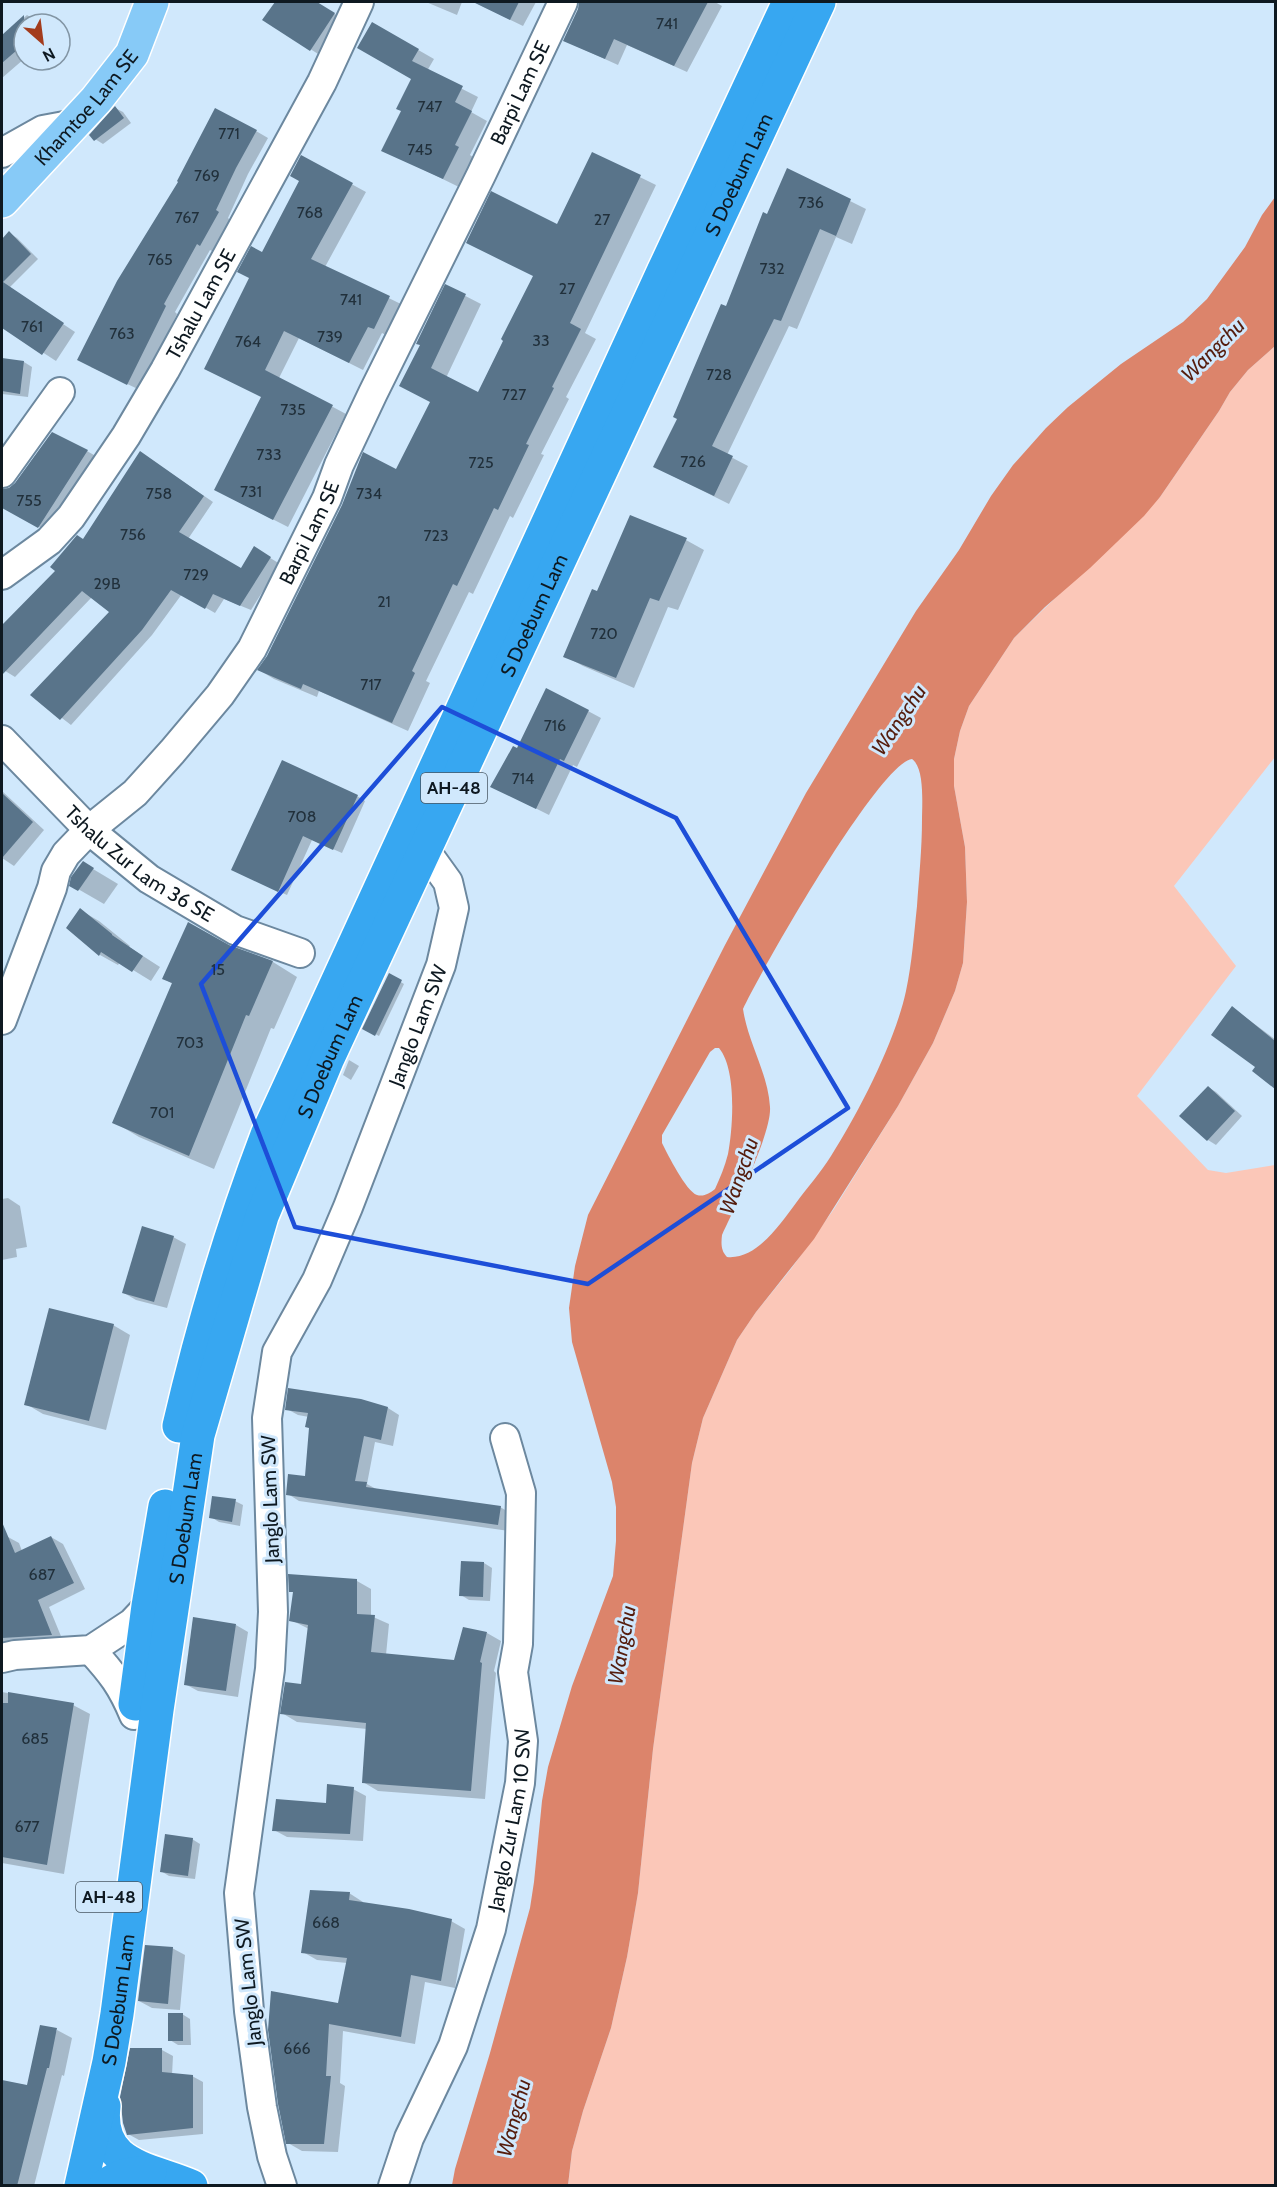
<svg xmlns="http://www.w3.org/2000/svg" width="1277" height="2187" font-family="Cabin,sans-serif">
<style>
.green{fill:#fbc7b8}
.water{fill:#dc846b;fill-rule:evenodd}
.shadow{fill:#0003}
.building{fill:#59748a}
.lines{fill:none;stroke-linecap:round;stroke-linejoin:round}
.minor-casing{stroke:#6c889f;stroke-width:32}
.major-casing{stroke:#fff;stroke-width:36}
.highway-casing{stroke:#fff;stroke-width:36}
.minor{stroke:#fff;stroke-width:28}
.major{stroke:#87caf7;stroke-width:33}
.highway{stroke:#37a7f1;stroke-width:33}
.marked{fill:none;stroke:#1d4ed8;stroke-width:4.5;stroke-linejoin:round}
.labels{text-anchor:middle;stroke-width:6;stroke-linejoin:round;paint-order:stroke}
.number-label{font-size:16px;fill:#21303b}
.shield{fill:#d0e8fc;stroke:#485763;stroke-width:1.5}
.shield-label{font-size:18px;font-weight:bold;fill:#0e1921}
.street-label{font-size:20px;fill:#0e1921;stroke:#d0e8fc}
.water-label{font-size:21px;font-style:italic;fill:#551d0d;stroke:#d0e8fc}
</style>
<rect width="100%" height="100%" fill="#d0e8fc"/>
<polygon class="green" points="1275,346 1275,757 1174,886 1236,966 1137,1096 1208,1170 1226,1173 1275,1165 1275,2185 568,2186 572,2151 583,2111 611,2028 627,1957 638,1893 653,1749 692,1463 703,1418 737,1340 756,1312 791,1269 834,1209 898,1106 933,1043 955,991 963,963 967,902 965,847 954,786 954,759 960,731 969,706 1014,638 1160,497 1219,411 1230,392 1248,370"/>
<path class="water" d="M1275,197V346L1248,370L1230,392L1219,411L1160,497L1144,516L1090,568L1045,607L1014,638L969,706L960,731L954,759V786L965,847L967,902L963,963L955,991L933,1043L898,1106L814,1239L756,1312L737,1340L703,1418L692,1463L653,1749L638,1893L627,1957L611,2028L583,2111L572,2151L568,2185H452L455,2169L490,2053L530,1908L534,1882L542,1801L548,1767L572,1686L613,1576L616,1541V1507L612,1482L572,1342L569,1308L575,1266L588,1215L725,945L806,793L916,611L959,550L991,496L1013,465L1046,428L1068,407L1121,364L1183,322L1207,299L1245,247L1262,215ZM912,759C925,768 922,805 922,820C922,849 919,877 917,906C914,934 912,963 906,991C895,1042 859,1112 831,1156C821,1172 807,1188 796,1203C780,1224 757,1260 727,1257C721,1251 721,1244 722,1235C734,1209 772,1133 770,1107C768,1073 748,1043 743,1009C760,972 879,763 912,759ZM715,1048H719C737,1070 733,1127 728,1154C725,1166 720,1178 715,1189C710,1193 704,1197 697,1195C686,1191 668,1155 662,1143V1135L710,1052Z"/>
<g class="shadow">
<polygon points="276,2 316,2 347,22 323,57 264,20"/>
<polygon points="426,2 462,2 457,15"/>
<polygon points="474,2 536,2 523,26"/>
<polygon points="581,2 715,2 722,6 687,72 627,45 618,65 565,41 580,9"/>
<polygon points="27,15 41,24 24,24 24,59 2,78 2,37"/>
<polygon points="373,24 434,59 427,71 478,97 471,112 487,121 470,155 474,158 459,187 383,150 403,111 413,78"/>
<polygon points="115,108 123,112 131,123 103,144 95,139"/>
<polygon points="256,131 268,138 248,174 228,218 230,220 212,251 210,250 175,312 177,314 140,390 91,367"/>
<polygon points="593,154 656,185 585,333 596,339 566,397 569,399 541,454 544,455 513,518 510,516 473,594 469,592 426,681 430,683 408,731 319,691 317,697 274,679 259,670 397,471 431,402 422,345 446,286 481,304 446,378 478,394"/>
<polygon points="302,157 366,192 325,267 403,305 388,336 382,333 363,370 299,338 279,378 346,414 288,527 229,497 263,397 263,254 301,181"/>
<polygon points="788,170 866,209 852,244 836,237 797,329 789,326 727,455 748,466 729,504 671,475 679,419"/>
<polygon points="9,233 17,238 38,259 4,293 2,291 2,241"/>
<polygon points="18,294 75,332 56,361 2,326 2,319"/>
<polygon points="2,359 24,362 32,367 28,397 2,394"/>
<polygon points="87,451 99,458 52,534 2,506 2,495 4,490"/>
<polygon points="150,459 213,502 188,539 241,570 254,548 280,564 251,610 224,599 215,613 182,594 152,635 71,725 32,695 111,611 92,597 15,677 2,669 2,627 58,571"/>
<polygon points="631,517 686,540 704,550 678,610 668,607 634,688 583,666 565,656 598,593"/>
<polygon points="588,711 601,718 577,767 573,765 549,815 505,793 517,750"/>
<polygon points="2,791 44,830 14,866 2,858"/>
<polygon points="357,796 365,801 342,853 312,840 287,895 241,874"/>
<polygon points="83,863 118,884 104,904 71,885"/>
<polygon points="80,910 99,921 130,946 129,947 160,967 151,981 120,962 118,965 100,955 68,928"/>
<polygon points="229,947 273,962 297,977 274,1029 271,1028 214,1169 139,1137 114,1122 173,984 164,979"/>
<polygon points="389,975 404,984 379,1036 364,1028"/>
<polygon points="1233,1008 1276,1040 1276,1087 1254,1071 1257,1067"/>
<polygon points="349,1060 359,1066 351,1080 343,1075"/>
<polygon points="1208,1087 1216,1092 1242,1116 1216,1145 1208,1140"/>
<polygon points="8,1198 20,1206 27,1247 16,1249 17,1257 2,1260 2,1199"/>
<polygon points="173,1237 186,1244 167,1308 136,1300 124,1293"/>
<polygon points="113,1325 130,1335 106,1430 43,1414 26,1404"/>
<polygon points="388,1408 399,1415 393,1446 375,1442 367,1484 378,1490 500,1507 512,1514 509,1531 299,1501 288,1494 306,1478 310,1428 309,1417 298,1415 287,1409"/>
<polygon points="235,1501 243,1505 240,1526 219,1522 211,1517"/>
<polygon points="8,1537 19,1543 22,1551 51,1537 63,1544 85,1589 49,1607 63,1641 2,1644 2,1539"/>
<polygon points="484,1563 492,1568 490,1601 469,1600 461,1595"/>
<polygon points="357,1581 371,1589 371,1616 389,1624 386,1655 455,1662 487,1633 501,1641 494,1671 496,1673 485,1799 378,1791 363,1782 367,1729 297,1722 282,1713 302,1685 309,1629 291,1620 295,1593 290,1591"/>
<polygon points="236,1625 248,1632 238,1697 198,1691 185,1684"/>
<polygon points="2,1692 73,1705 90,1714 64,1874 2,1863"/>
<polygon points="353,1789 366,1796 363,1841 287,1837 274,1830 327,1804"/>
<polygon points="192,1839 200,1844 195,1879 169,1876 161,1871"/>
<polygon points="349,1893 363,1902 363,1903 451,1921 465,1929 455,1988 425,1982 415,2044 343,2031 340,2083 345,2086 338,2152 302,2151 288,2143 280,2104 339,2005 347,1963 317,1960 303,1952"/>
<polygon points="172,1948 185,1955 180,2010 152,2008 139,2001"/>
<polygon points="182,2014 190,2019 191,2045 178,2045 170,2040"/>
<polygon points="57,2030 72,2038 64,2076 62,2075 34,2186 2,2186 2,2081 28,2087"/>
<polygon points="132,2049 162,2050 173,2056 172,2075 192,2076 203,2082 203,2134 139,2140 128,2134"/>
</g>
<g class="building">
<polygon points="275,2 317,2 335,13 310,51 262,20"/>
<polygon points="473,2 519,2 510,20"/>
<polygon points="579,2 708,2 674,66 614,39 605,59 563,41 578,9"/>
<polygon points="24,15 24,44 2,63 2,35"/>
<polygon points="372,22 419,49 412,61 463,86 455,102 472,111 455,145 459,147 443,179 381,151 401,111 396,109 411,79 357,48"/>
<polygon points="115,106 124,118 94,141 89,135"/>
<polygon points="215,108 257,130 236,168 216,210 219,212 200,246 197,244 164,304 166,306 127,385 77,360 117,281 178,182 177,181"/>
<polygon points="592,152 641,175 570,323 581,329 552,387 554,388 526,444 529,445 498,510 494,508 457,586 453,584 412,671 415,673 392,723 303,684 301,689 257,670 267,656 342,505 363,452 396,469 430,402 399,386 420,345 416,344 445,284 466,294 431,368 478,392 503,341 501,339 533,276 466,243 491,191 557,224"/>
<polygon points="301,155 353,183 311,259 390,296 374,329 368,327 349,363 284,331 265,370 333,405 273,520 214,490 261,397 204,369 249,278 237,272 251,246 262,252 299,181 290,176"/>
<polygon points="787,168 851,199 836,236 820,229 781,321 774,319 712,446 733,456 714,496 653,467 677,419 673,417 721,304 726,306 763,212 767,214"/>
<polygon points="9,231 31,254 3,282 64,323 42,355 2,328 2,239"/>
<polygon points="2,358 24,361 20,394 2,391"/>
<polygon points="52,432 88,450 38,528 2,508 2,492 3,489 9,488 15,483"/>
<polygon points="140,451 204,496 179,532 241,568 254,546 271,557 240,606 213,594 205,609 171,590 142,630 60,720 30,695 109,612 82,591 2,675 2,625 55,571 50,567 77,535 83,539"/>
<polygon points="630,515 687,538 659,601 650,598 616,678 563,657 592,589 597,591"/>
<polygon points="546,688 589,710 564,761 560,759 536,809 490,787 513,746 517,748"/>
<polygon points="282,760 358,795 333,850 303,836 278,892 231,870"/>
<polygon points="2,793 33,822 2,858"/>
<polygon points="83,861 94,868 78,891 69,886 71,877"/>
<polygon points="80,908 112,934 112,935 143,956 132,972 101,952 99,956 66,928"/>
<polygon points="188,922 229,945 273,961 249,1016 246,1015 189,1156 112,1123 172,983 162,979"/>
<polygon points="389,973 402,980 375,1036 362,1029"/>
<polygon points="1232,1006 1275,1041 1275,1089 1252,1071 1255,1067 1211,1035"/>
<polygon points="1208,1086 1235,1111 1207,1141 1179,1116"/>
<polygon points="142,1226 174,1236 154,1302 122,1293"/>
<polygon points="49,1308 114,1324 89,1421 24,1405"/>
<polygon points="288,1388 361,1399 388,1407 381,1440 364,1436 355,1481 367,1482 366,1487 501,1506 498,1525 286,1495 288,1474 305,1476 309,1428 305,1427 308,1413 285,1410"/>
<polygon points="212,1496 236,1499 232,1522 209,1518"/>
<polygon points="2,1522 15,1553 51,1536 74,1583 38,1600 52,1635 2,1638"/>
<polygon points="461,1561 484,1562 483,1597 459,1596"/>
<polygon points="288,1574 357,1579 357,1614 375,1615 371,1652 454,1660 463,1627 487,1632 480,1662 482,1663 471,1791 362,1783 366,1723 280,1714 285,1682 301,1684 308,1625 289,1621 293,1592 289,1592"/>
<polygon points="193,1617 236,1624 226,1691 184,1685"/>
<polygon points="8,1692 74,1703 47,1865 2,1857 2,1703 8,1703"/>
<polygon points="327,1784 354,1787 350,1834 272,1831 276,1799 326,1803"/>
<polygon points="165,1834 193,1838 188,1876 160,1872"/>
<polygon points="310,1890 350,1892 349,1900 409,1909 452,1919 441,1981 411,1975 401,2037 329,2024 326,2076 331,2076 324,2144 286,2144 278,2104 268,2030 271,1991 338,2003 347,1958 301,1953"/>
<polygon points="145,1945 173,1947 168,2004 138,2001"/>
<rect x="168" y="2013" width="15" height="28"/>
<polygon points="40,2025 57,2028 49,2068 47,2068 17,2186 2,2186 2,2080 27,2085"/>
<polygon points="130,2048 162,2048 162,2072 193,2075 193,2128 127,2135 123,2123 120,2097"/>
</g>
<g class="lines">
<defs>
<g id="minor">
<polyline points="2,153 43,130 70,125"/>
<polyline points="2,473 60,392"/>
<path id="s1" d="M2,575L49,541L71,517L126,436L165,370L322,82L359,2"/>
<path id="s2" d="M2,740L89,830L149,879L235,930L300,953"/>
<path id="s3" d="M2,1020L52,888L56,871L66,854L89,830L135,793L172,752L220,695L252,649L327,498L339,465L373,393L481,175L563,2"/>
<path d="M91,1650C112,1673 122,1686 134,1715"/>
<polyline points="2,1658 15,1655 91,1650 132,1623 148,1606"/>
<path id="s4" d="M282,2186L272,2156L262,2107L249,2011L239,1893L270,1669L273,1612L267,1418L277,1352L317,1280L348,1207L441,965L454,908L448,882L425,850"/>
<path id="s5" d="M393,2186L409,2138L453,2046L491,1929L520,1783L523,1741L513,1672L518,1644L521,1493L505,1438"/>
</g>
<g id="major">
<path id="s6" d="M2,201L96,100L132,54L152,2"/>
</g>
<g id="highway">
<path d="M179,1426C202,1327 231,1230 267,1135L663,272L789,2"/>
<polyline points="135,1704 148,1606 165,1506"/>
<path d="M104,2106C97,2167 150,2168 191,2186"/>
<path id="s7" d="M81,2186L109,2062L117,2014L157,1710L198,1435L262,1216L328,1058L819,2"/>
<path d="M105,2186C119,2175 132,2173 150,2172"/>
</g>
</defs>
<use href="#minor" class="minor-casing"/>
<use href="#major" class="major-casing"/>
<use href="#highway" class="highway-casing"/>
<use href="#minor" class="minor"/>
<use href="#major" class="major"/>
<use href="#highway" class="highway"/>
</g>
<path class="marked" d="M442,707L676,818L848,1108L588,1284L295,1227L201,984Z"/>
<g class="labels">
<g class="number-label">
<text x="667" y="29">741</text>
<text x="430" y="112">747</text>
<text x="229" y="139">771</text>
<text x="420" y="155">745</text>
<text x="207" y="181">769</text>
<text x="811" y="208">736</text>
<text x="310" y="218">768</text>
<text x="187" y="223">767</text>
<text x="602" y="225">27</text>
<text x="160" y="265">765</text>
<text x="772" y="274">732</text>
<text x="567" y="294">27</text>
<text x="351" y="305">741</text>
<text x="32" y="332">761</text>
<text x="122" y="339">763</text>
<text x="330" y="342">739</text>
<text x="541" y="346">33</text>
<text x="248" y="347">764</text>
<text x="719" y="380">728</text>
<text x="514" y="400">727</text>
<text x="293" y="415">735</text>
<text x="269" y="460">733</text>
<text x="693" y="467">726</text>
<text x="481" y="468">725</text>
<text x="251" y="497">731</text>
<text x="159" y="499">758</text>
<text x="369" y="499">734</text>
<text x="29" y="506">755</text>
<text x="133" y="540">756</text>
<text x="436" y="541">723</text>
<text x="196" y="580">729</text>
<text x="107" y="589">29B</text>
<text x="384" y="607">21</text>
<text x="604" y="639">720</text>
<text x="371" y="690">717</text>
<text x="555" y="731">716</text>
<text x="523" y="784">714</text>
<text x="302" y="822">708</text>
<text x="218" y="975">15</text>
<text x="190" y="1048">703</text>
<text x="162" y="1118">701</text>
<text x="42" y="1580">687</text>
<text x="35" y="1744">685</text>
<text x="27" y="1832">677</text>
<text x="326" y="1928">668</text>
<text x="297" y="2054">666</text>
</g>
<g class="shield">
<rect x="421" y="773" width="66" height="30" rx="4.5"/>
<rect x="76" y="1882" width="66" height="30" rx="4.5"/>
</g>
<g class="shield-label">
<text x="454" y="794">AH-48</text>
<text x="109" y="1903">AH-48</text>
</g>
<g class="street-label">
<text dy="7" stroke="none"><textPath href="#s3" startOffset="1074">Barpi Lam SE</textPath></text>
<text dy="7" stroke="none"><textPath href="#s6" startOffset="126">Khamtoe Lam SE</textPath></text>
<text dy="7" stroke="none"><textPath href="#s7" startOffset="2134">S Doebum Lam</textPath></text>
<text dy="7" stroke="none"><textPath href="#s1" startOffset="340">Tshalu Lam SE</textPath></text>
<text dy="7" stroke="none"><textPath href="#s3" startOffset="586">Barpi Lam SE</textPath></text>
<text dy="7" stroke="none"><textPath href="#s7" startOffset="1648">S Doebum Lam</textPath></text>
<text dy="7" stroke="none"><textPath href="#s2" startOffset="186">Tshalu Zur Lam 36 SE</textPath></text>
<text dy="7" stroke="none"><textPath href="#s4" startOffset="1197">Janglo Lam SW</textPath></text>
<text dy="7" stroke="none"><textPath href="#s7" startOffset="1162">S Doebum Lam</textPath></text>
<text transform="translate(270 1499) rotate(-92)" y="7">Janglo Lam SW</text>
<text dy="7" stroke="none"><textPath href="#s7" startOffset="676">S Doebum Lam</textPath></text>
<text dy="7" stroke="none"><textPath href="#s5" startOffset="387">Janglo Zur Lam 10 SW</textPath></text>
<text transform="translate(248 1982) rotate(-96)" y="7">Janglo Lam SW</text>
<text dy="7" stroke="none"><textPath href="#s7" startOffset="190">S Doebum Lam</textPath></text>
</g>
<g class="water-label">
<text transform="translate(1213 350) rotate(-45)" y="7">Wangchu</text>
<text transform="translate(899 720) rotate(-56)" y="7">Wangchu</text>
<text transform="translate(739 1176) rotate(-71)" y="7">Wangchu</text>
<text transform="translate(622 1645) rotate(-80)" y="7">Wangchu</text>
<text transform="translate(514 2118) rotate(-75)" y="7">Wangchu</text>
</g>
</g>
<rect width="1277" height="2187" fill="none" stroke="#0e1921" stroke-width="6"/>
<g transform="translate(42 42) rotate(152)"><circle r="28" fill="#d0e8fc" stroke="#8295a4" stroke-width="1.5"/>
<path d="M0-4.5L10 22L0 15L-10 22Z" fill="#a33c1d"/>
<text y="-9" font-size="16" font-weight="bold" text-anchor="middle" fill="#0e1921">N</text>
</g>
</svg>
